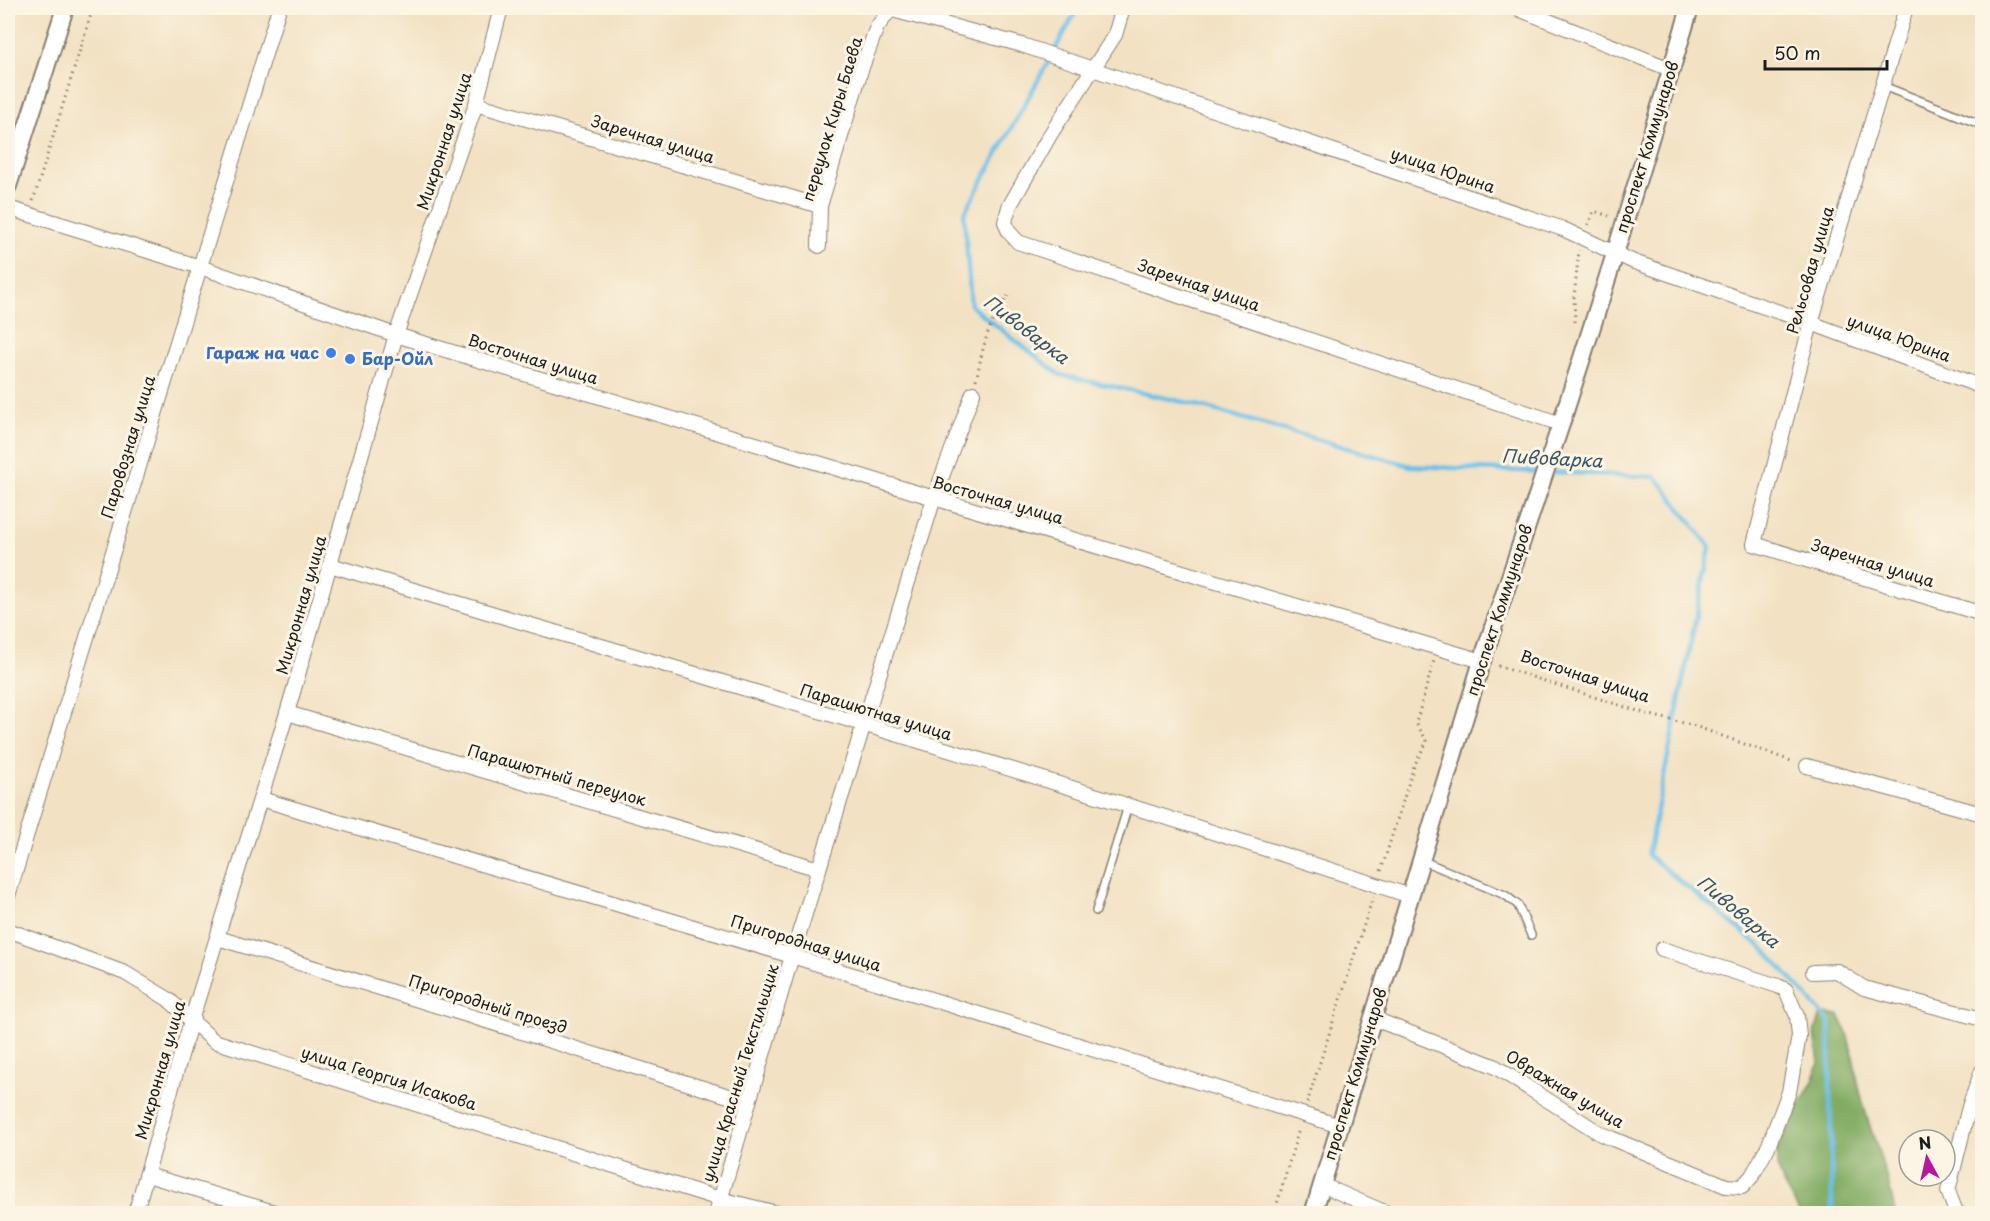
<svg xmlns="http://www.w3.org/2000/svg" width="1990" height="1221" font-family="'Playpen Sans',sans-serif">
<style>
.forest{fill:#82ac64;stroke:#4f6440;stroke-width:1.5}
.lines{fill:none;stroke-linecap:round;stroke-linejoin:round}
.stream{stroke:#6cc0e8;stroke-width:4.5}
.service-casing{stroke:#877e6f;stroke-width:10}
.minor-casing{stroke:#877e6f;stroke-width:16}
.tertiary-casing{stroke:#877e6f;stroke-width:20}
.path{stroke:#877e6f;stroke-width:3;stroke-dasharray:1.5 4.5;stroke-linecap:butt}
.service{stroke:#fff;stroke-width:7}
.minor{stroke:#fff;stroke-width:14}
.tertiary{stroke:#fff;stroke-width:16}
.shop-dot{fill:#3f7fe0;stroke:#fcf5e5;stroke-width:2}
.labels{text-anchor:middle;stroke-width:6;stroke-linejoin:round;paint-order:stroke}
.street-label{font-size:16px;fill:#1c1c1c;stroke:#fcf5e5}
.shop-label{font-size:16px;font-weight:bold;fill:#366cbe;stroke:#fcf5e5;text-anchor:end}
.water-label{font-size:18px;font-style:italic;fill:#385563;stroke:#fcf5e5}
</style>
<rect width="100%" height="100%" fill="#fcf5e5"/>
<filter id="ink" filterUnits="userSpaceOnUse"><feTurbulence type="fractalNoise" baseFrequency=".0167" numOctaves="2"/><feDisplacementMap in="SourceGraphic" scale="12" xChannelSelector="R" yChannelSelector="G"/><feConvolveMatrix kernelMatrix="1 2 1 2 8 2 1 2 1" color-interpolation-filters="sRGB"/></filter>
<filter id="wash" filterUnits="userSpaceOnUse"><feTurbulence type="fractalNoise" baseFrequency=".008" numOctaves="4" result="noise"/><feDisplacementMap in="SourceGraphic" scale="24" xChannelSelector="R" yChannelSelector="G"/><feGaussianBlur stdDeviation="1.35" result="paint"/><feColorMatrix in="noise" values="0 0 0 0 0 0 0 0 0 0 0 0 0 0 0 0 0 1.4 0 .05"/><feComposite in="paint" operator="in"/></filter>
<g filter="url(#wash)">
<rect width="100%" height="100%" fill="#f2e1c2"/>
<path class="forest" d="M1821,1014L1839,1015C1854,1043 1854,1072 1863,1103C1873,1140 1889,1175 1895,1213H1800L1784,1185L1777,1166V1147L1813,1081L1819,1063L1815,1032Z"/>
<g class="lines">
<g class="stream">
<polyline points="1078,8 964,214 971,306 1060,375 1193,404 1411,466 1540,472"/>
<polyline points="1549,472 1656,477 1710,547 1648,855 1765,950 1829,1021 1832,1214"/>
</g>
</g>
</g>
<g filter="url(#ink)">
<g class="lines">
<defs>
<g id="service">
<polyline points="1883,86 1982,125"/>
<polyline points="1421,860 1505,895 1518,905 1531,935"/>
<polyline points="1096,911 1128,806"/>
</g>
<g id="minor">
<polyline points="885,8 1022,45 1563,229 1634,262 1811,323 1982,387"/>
<polyline points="1123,8 1115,35 1050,135 1009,207 1005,222 1009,232 1018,242 1561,424"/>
<polyline points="1516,8 1670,69"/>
<polyline points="1906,8 1811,323 1754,544 1982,614"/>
<polyline points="476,104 820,206"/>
<polyline points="8,208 200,267 396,335 934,498 1482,661"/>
<polyline points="819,246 820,206 861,70 877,27 890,10 893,8"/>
<path d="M330,565C691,673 1053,778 1410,896"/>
<polyline points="287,713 819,869"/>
<polyline points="1807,766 1982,814"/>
<polyline points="261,799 792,956 1340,1126"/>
<polyline points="8,896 279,8"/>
<polyline points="8,930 125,973 168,999 214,1041 720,1199 781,1214"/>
<polyline points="218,938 748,1102"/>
<polyline points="1813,972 1837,971 1864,988 1982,1019"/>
<polyline points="1372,1018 1494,1066 1601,1134 1726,1186 1742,1187 1752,1176 1768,1147 1789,1092 1799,1036 1797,1016 1786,990 1778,986 1662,949"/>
<polyline points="147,1175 281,1214"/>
<polyline points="1322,1185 1389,1214"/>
<polyline points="135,1214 191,1021 287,713 396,335 476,104 501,8"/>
<polyline points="716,1214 792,956 934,498 973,393"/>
<polyline points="1960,1214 1956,1212 1948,1191 1969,1107 1982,1071"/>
</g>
<g id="tertiary">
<polyline points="8,186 65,8"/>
<polyline points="1313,1214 1482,661 1561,424 1615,254 1690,8"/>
</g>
</defs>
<use href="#service" class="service-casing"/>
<use href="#minor" class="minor-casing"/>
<use href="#tertiary" class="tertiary-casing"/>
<g class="path">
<polyline points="33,201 93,8"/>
<polyline points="1588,225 1594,211 1609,216"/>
<polyline points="1575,322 1574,298 1579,250"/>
<path d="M976,380C984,345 986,326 1008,296"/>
<polyline points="1498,666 1650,715 1692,725 1794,762"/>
<polyline points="1381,871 1414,766 1427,741 1416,723 1434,660"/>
<polyline points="1307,1103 1373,897"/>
<polyline points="1274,1214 1299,1129"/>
</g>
<use href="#service" class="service"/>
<use href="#minor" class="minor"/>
<use href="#tertiary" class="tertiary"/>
</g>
</g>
<g class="shop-dot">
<circle cx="331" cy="353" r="6"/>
<circle cx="350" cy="359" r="6"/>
</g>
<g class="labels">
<g class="street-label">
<text transform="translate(832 119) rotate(-73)" y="6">переулок Киры Баева</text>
<text transform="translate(653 139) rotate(17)" y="6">Заречная улица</text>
<text transform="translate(444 141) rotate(-72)" y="6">Микронная улица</text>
<text transform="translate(1647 147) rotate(-73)" y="6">проспект Коммунаров</text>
<text transform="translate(1443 170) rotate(19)" y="6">улица Юрина</text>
<text transform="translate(1810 270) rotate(-74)" y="6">Рельсовая улица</text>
<text transform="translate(1199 285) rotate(19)" y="6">Заречная улица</text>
<text transform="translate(1899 338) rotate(20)" y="6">улица Юрина</text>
<text transform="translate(533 359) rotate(17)" y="6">Восточная улица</text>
<text transform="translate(128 447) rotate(-73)" y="6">Паровозная улица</text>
<text transform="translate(998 500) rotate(16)" y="6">Восточная улица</text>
<text transform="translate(1873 563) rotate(17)" y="6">Заречная улица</text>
<text transform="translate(301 605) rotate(-74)" y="6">Микронная улица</text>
<text transform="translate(1499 610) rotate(-72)" y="6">проспект Коммунаров</text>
<text transform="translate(1585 676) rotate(18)" y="6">Восточная улица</text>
<text transform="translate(876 712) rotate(17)" y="6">Парашютная улица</text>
<text transform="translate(557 775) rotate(16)" y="6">Парашютный переулок</text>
<text transform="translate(806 943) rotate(17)" y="6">Пригородная улица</text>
<text transform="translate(488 1004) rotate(17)" y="6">Пригородный проезд</text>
<text transform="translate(160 1070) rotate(-74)" y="6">Микронная улица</text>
<text transform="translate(740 1073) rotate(-73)" y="6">улица Красный Текстильщик</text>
<text transform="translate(1355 1074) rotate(-73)" y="6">проспект Коммунаров</text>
<text transform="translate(389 1078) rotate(17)" y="6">улица Георгия Исакова</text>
<text transform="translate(1565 1089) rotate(31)" y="6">Овражная улица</text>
</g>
<g class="shop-label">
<text x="319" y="359">Гараж на час</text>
<text x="362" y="365" text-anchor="start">Бар-Ойл</text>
</g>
<g class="water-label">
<text transform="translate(1026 330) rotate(37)" y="6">Пивоварка</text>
<text transform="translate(1552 459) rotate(3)" y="6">Пивоварка</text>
<text transform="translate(1738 912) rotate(40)" y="6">Пивоварка</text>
</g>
</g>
<rect width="1990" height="1221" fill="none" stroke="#fcf5e5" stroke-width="30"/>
<g transform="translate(1927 1158) rotate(352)"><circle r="28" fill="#fcf5e5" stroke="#a29e95" stroke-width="1.5"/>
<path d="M0-4.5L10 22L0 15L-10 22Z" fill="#b5179e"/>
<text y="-9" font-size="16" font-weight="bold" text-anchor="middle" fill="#1c1c1c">N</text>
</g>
<path d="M1765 60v9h122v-9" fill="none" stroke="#1c1c1c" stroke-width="3"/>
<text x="1774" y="60" font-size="18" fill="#1c1c1c" stroke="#fcf5e5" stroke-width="4.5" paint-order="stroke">50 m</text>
</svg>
